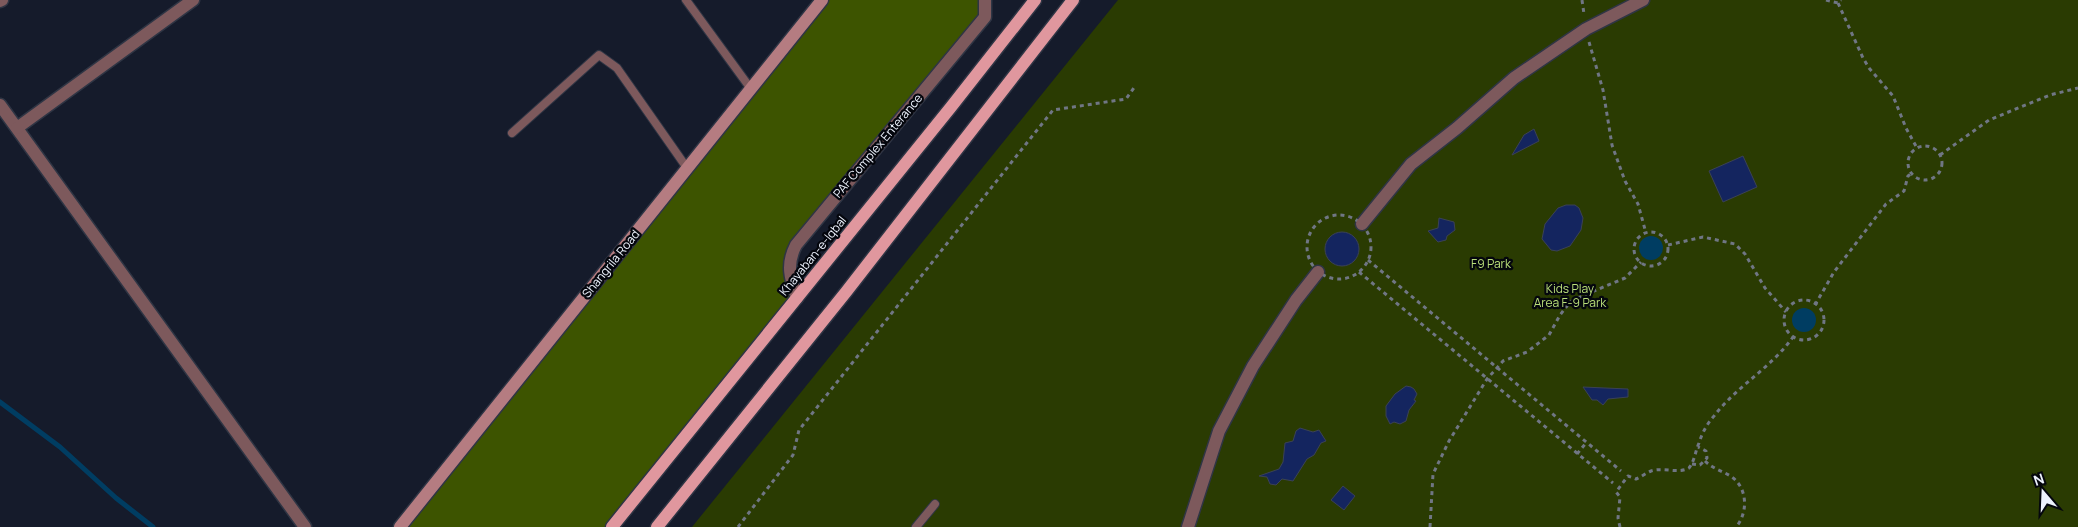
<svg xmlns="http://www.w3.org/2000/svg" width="2078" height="527" font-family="Manrope,sans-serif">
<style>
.green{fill:#2a3b02}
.forest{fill:#3d5400}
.water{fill:#003d62}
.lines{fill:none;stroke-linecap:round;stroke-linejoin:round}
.stream{stroke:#003d62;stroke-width:5}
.building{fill:#14255f;stroke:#3b4255}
.lane-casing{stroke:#2f3544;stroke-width:10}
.street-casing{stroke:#2f3544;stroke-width:15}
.secondary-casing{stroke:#2f3544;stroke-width:15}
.primary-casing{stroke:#2f3544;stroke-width:15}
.path{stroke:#707684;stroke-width:3;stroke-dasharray:4 4;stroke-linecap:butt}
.lane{stroke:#7d595c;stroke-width:8}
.street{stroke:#7d595c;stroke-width:12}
.secondary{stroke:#b57c81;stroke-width:12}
.primary{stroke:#e0979e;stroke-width:12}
.labels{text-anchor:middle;stroke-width:4.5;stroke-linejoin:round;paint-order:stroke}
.street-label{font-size:12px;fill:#edf2fd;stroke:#04060d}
.park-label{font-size:12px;fill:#badf7a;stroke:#04060d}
</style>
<rect width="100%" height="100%" fill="#151b2b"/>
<polygon class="green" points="1118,0 2078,0 2078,527 692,527"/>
<polygon class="forest" points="822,0 985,0 985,17 796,245 797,298 612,527 399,527"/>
<g class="water">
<circle cx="1651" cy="248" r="12"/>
<circle cx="1804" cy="320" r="12"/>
</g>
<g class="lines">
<polyline class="stream" points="0,402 60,447 116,498 153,527"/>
</g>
<g class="building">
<polygon points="1534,129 1539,141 1512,155 1524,135"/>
<polygon points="1743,156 1757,187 1723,202 1709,171"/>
<polygon points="1566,205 1575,205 1579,208 1583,218 1581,230 1570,246 1557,251 1551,250 1542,239 1545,224 1558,208"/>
<polygon points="1439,218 1454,222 1455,230 1447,236 1446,240 1438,242 1428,231 1438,228"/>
<circle cx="1342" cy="249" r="17"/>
<polygon points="1406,386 1411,387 1414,389 1417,394 1414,400 1416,401 1409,410 1406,421 1400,424 1394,422 1390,424 1386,416 1386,406 1395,394"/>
<polygon points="1583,387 1628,389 1628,397 1608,399 1603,405 1597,400 1592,400"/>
<polygon points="1300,428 1313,432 1319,430 1326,441 1321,443 1314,455 1307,459 1293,481 1282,479 1276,485 1270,484 1267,477 1259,476 1279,469 1283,462 1285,443 1293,441 1296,431"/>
<polygon points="1343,486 1355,496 1344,510 1331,500"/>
</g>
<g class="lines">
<defs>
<g id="lane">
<polyline points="686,0 751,89"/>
<polyline points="512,133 599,55 617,68 687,168"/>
<polyline points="916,527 935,504"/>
</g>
<g id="street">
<polyline points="0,1 2,0"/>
<polyline points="0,105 305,527"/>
<polyline points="17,128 193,0"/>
<polyline points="1362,224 1411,164 1457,128 1514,78 1586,29 1643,0"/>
<path d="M797,298C790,278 786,264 796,245L985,17V0"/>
<polyline points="1188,527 1219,431 1253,366 1296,300 1318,272"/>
</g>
<polyline id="secondary" points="400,527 822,0"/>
<g id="primary">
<polyline points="612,527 951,107 1035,0"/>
<polyline points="657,527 846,292 1073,0"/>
</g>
</defs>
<use href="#lane" class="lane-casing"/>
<use href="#street" class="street-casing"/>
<use href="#secondary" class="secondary-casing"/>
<use href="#primary" class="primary-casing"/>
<g class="path">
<polyline points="1582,0 1584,14"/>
<polyline points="1826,0 1838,3 1841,0"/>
<polyline points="1838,3 1863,58 1869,68 1893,96 1906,128 1917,148"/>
<polyline points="1589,42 1603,90 1612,145 1625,181 1638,204 1646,233"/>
<circle cx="1925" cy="163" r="17"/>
<polyline points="1940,155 1989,120 2050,95 2078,88"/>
<circle cx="1339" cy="247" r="32"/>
<circle cx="1651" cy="249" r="17"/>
<polyline points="1668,245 1703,237 1735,244 1745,254 1765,288 1786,312"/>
<polyline points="1368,260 1621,471"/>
<polyline points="1359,272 1613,483"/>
<circle cx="1804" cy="320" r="20"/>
<polyline points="1815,305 1834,272 1886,204 1904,191 1908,176 1912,173"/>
<polyline points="1577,454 1586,443"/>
<path d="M1705,461C1713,469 1723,471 1732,477C1748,489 1748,513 1736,527"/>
<polyline points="1692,464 1700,465 1707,458 1706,451 1698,447"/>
<polyline points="738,527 793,455 799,430 1053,110 1126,99 1136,85"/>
<polyline points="1430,527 1433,474 1449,441 1487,379 1503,361 1527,352 1549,335 1560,315 1570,302 1582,296 1625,278 1641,262"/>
<path d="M1620,527L1618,518L1620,497L1616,492L1628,476L1636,479C1641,477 1646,473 1651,471C1663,467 1679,474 1689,468C1695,460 1695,452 1699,443C1702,433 1707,424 1714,416C1737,386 1771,368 1793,337"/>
</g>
<use href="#lane" class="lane"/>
<use href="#street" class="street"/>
<use href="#secondary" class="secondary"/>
<use href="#primary" class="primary"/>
</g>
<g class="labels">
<g class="street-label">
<text transform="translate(878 146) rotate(-50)" y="4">PAF Complex Enterance</text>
<text transform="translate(813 256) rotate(-51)" y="4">Khayaban-e-Iqbal</text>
<text transform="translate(611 264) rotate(-51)" y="4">Shangrila Road</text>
</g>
<g class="park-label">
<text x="1491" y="268">F9 Park</text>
<text x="1570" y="293">Kids Play<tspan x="1570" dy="14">Area F-9 Park</tspan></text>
</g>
</g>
<g transform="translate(2043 492) rotate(341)" stroke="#04060d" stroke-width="4" paint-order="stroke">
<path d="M0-4L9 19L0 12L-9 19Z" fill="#edf2fd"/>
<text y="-8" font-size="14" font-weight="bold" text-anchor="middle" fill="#edf2fd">N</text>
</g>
</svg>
